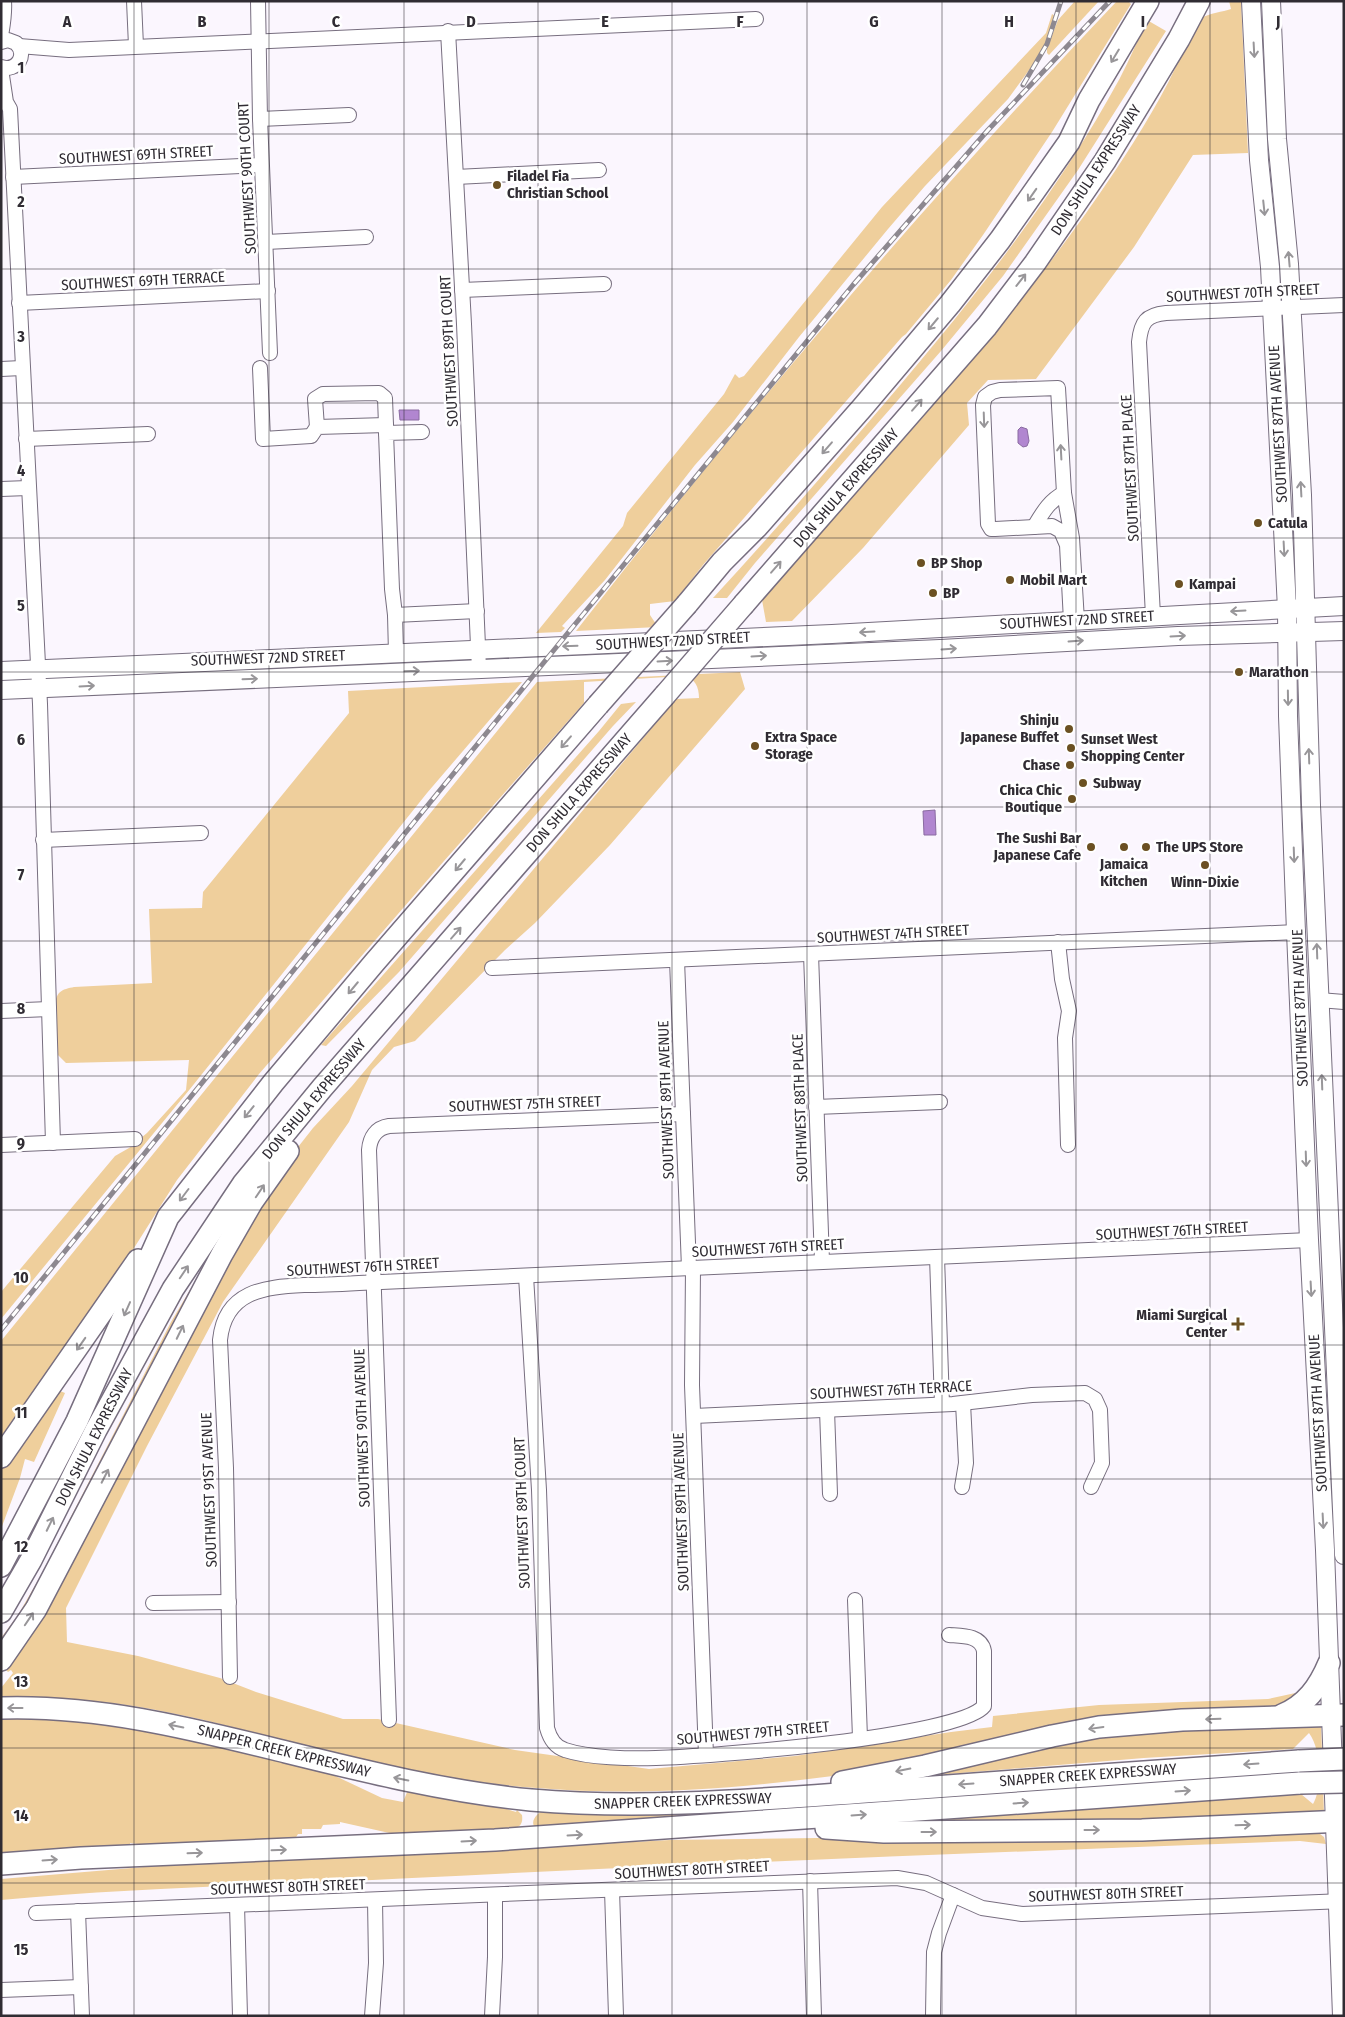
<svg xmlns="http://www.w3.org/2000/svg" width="1345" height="2017" font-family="'Fira Sans Condensed',sans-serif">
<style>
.green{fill:#efcf9c}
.water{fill:#b186d0;stroke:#8a6ba1}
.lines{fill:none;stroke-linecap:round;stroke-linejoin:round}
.minor-casing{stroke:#776e7f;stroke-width:16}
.major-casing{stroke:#776e7f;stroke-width:20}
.highway-casing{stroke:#776e7f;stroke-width:24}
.minor{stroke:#fff;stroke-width:14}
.major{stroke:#fff;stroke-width:18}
.highway{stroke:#fff;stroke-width:21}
.rail-casing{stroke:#8d8890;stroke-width:5}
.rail{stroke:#fff;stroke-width:3;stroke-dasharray:9;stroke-linecap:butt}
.highway-bridge-casing{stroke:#776e7f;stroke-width:24;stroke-linecap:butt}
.highway-bridge{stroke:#fff;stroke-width:21}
.oneway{stroke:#989699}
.grid{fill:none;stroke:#302c33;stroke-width:1;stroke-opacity:0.55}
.poi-dot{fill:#6b5022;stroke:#fff;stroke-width:2}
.labels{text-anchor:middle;stroke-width:5;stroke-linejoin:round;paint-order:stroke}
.street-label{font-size:15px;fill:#302c33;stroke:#fff}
.poi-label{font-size:15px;font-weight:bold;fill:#302c33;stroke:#fff;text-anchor:start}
.grid-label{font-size:16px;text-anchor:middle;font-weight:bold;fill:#302c33;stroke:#fff;stroke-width:5;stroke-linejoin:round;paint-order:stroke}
</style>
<rect width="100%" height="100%" fill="#fbf6fe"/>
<g class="green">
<polygon points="1075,1 1099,1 1049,55 1047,53 1047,48 1058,20"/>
<path d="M1117,1H1128L1131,4L1052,132L983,235L951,280L906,334L902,337L703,565L675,601L650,604V615L658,627L576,631C746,413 926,201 1117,1Z"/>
<path d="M1229,1H1241L1248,153L1193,155L1134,247L1036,379L988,380L967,403L969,425L863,548L792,621L766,622L762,600C883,460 1012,326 1115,171C1140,133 1165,93 1183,51C1188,41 1192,25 1202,18C1209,13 1223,12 1231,9Z"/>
<polygon points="1052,14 1055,16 1043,51 1008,99 925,186 888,229 799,337 733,422 695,465 605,580 562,626 565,628 561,632 536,633 623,526 627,513 724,394 735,374 739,378 744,376 882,207 1046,33"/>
<path d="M1147,20L1166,31L1078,170L1003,276L941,351L755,563L727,598H713C765,542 815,484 866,425C959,317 1051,205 1120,78C1130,59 1138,39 1147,20Z"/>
<path d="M740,672L745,689L610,845L535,923L505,950L415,1041L394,1047L372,1070L349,1122L223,1302L147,1446L66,1608L67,1642L138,1656L220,1678L256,1692L343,1719H378L515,1750L649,1769L795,1756L951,1732L992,1727L993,1716L1099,1705L1268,1699L1300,1692L1293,1706C1183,1723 1073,1740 962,1757C822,1779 679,1800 537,1788C483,1784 428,1775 375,1763C290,1744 206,1716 119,1704C80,1699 41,1697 1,1697V1688L13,1673L11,1670L8,1672L4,1668L221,1265L291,1156L313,1128L352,1086L676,699L699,698C699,687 695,678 684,676L584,682V703L444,861L259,1074L177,1180L122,1267L1,1445V1341L537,682Z"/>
<path d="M522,682L427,793L190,1089L1,1319V1292L115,1156L129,1148L147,1133L186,1090L189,1060L66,1063L56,1053C55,1039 50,1004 59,993C63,989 69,988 74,987L152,983L149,909L202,908L203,892L349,713L348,691Z"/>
<polygon points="636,702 613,726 399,972 326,1046 321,1045 599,731 621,704"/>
<polygon points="207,1261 50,1566 1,1647 1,1638 18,1615 40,1577 171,1322"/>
<polygon points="60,1391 65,1393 34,1462 25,1459 20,1478 1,1529 1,1469"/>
<path d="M27,1717L78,1720L164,1733L329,1773L382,1798L403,1802L408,1790L455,1800L497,1806L516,1812L517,1810L522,1815C523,1823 521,1826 514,1829L394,1834L340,1822V1824L323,1825L321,1829H302V1834H298L295,1839L144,1845L130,1843V1847L1,1855V1718Z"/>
<path d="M1321,1722L1324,1814L1202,1819L898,1822L1292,1794H1301L1313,1804C1323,1787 1321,1749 1309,1733L1293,1749L1144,1758L913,1777L1072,1737Z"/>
<path d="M542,1811L615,1815L709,1814L692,1817L535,1828C530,1821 536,1815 542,1811Z"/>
<path d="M1316,1831L1324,1837L1326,1844L1300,1841C1004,1852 708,1863 412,1878C275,1885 138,1887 1,1900V1879L156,1866L338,1858L670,1840Z"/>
</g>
<g class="water">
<polygon points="399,410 419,410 419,420 400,420"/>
<polygon points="1021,427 1027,429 1029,441 1027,446 1023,447 1018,443 1018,430"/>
<polygon points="935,810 936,835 924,835 923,811"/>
</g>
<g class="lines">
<defs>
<g id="minor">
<polyline points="134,1 136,46"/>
<polyline points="258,1 260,119 270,353"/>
<polyline points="448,31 464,324 479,669"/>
<path d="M1,36C3,24 5,14 4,1"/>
<path d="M1,42L8,40L16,43C28,55 17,72 1,67"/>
<polyline points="19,46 69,50 756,19"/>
<polyline points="1,69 6,102 10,109 40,704 53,1143"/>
<polyline points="260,119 349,115"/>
<polyline points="13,177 261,165"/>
<polyline points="456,177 599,170"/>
<polyline points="266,242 366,237"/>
<polyline points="462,290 604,284"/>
<polyline points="19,303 268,291"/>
<polyline points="260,368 263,439 311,436 317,427 386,425 386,433"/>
<polyline points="1,369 22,368"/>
<polyline points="317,427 315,399 323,394 379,393 385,398 386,425"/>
<polyline points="26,439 148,434"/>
<polyline points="1,489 28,488"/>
<path d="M1034,527C1043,512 1049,501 1064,493"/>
<polyline points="395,615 392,589 386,433 422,432"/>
<path d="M1153,616L1139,342C1141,322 1146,315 1166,313L1344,305"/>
<polyline points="1071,621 1067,545 1061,531 1052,526 995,529 991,529 988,524 983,405 985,397 992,392 1000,390 1058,388 1064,493 1072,538 1077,621"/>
<polyline points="396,653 395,615 477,611"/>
<polyline points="43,840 201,833"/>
<polyline points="1058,942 1062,979 1069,1011 1065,1038 1068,1145"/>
<polyline points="811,954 822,1261"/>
<polyline points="677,960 689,1268"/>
<polyline points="492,968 1296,932"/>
<polyline points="1319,1000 1344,1002"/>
<polyline points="1,1011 49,1009"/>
<polyline points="816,1107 940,1102"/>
<polyline points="1,1145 135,1139"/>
<polyline points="937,1257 942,1404"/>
<polyline points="693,1268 692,1385 706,1755"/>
<path d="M526,1276L539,1490L547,1728C550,1739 555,1747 565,1750C589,1758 631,1759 656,1758C705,1757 960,1737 984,1706V1651C981,1635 962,1636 949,1635"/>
<polyline points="827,1410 830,1494"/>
<polyline points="694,1416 953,1404 1032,1395 1085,1393 1095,1399 1100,1410 1102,1463 1091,1487"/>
<polyline points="962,1487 966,1463 963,1403"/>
<polyline points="855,1600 860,1738"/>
<polyline points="153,1603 229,1602"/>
<path d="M230,1677L226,1468L220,1340C225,1291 264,1287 304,1285C322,1285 341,1284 359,1283L1309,1240"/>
<path d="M389,1720L369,1150C370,1137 376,1128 389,1126L683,1114"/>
<polyline points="810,1881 814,2016"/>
<polyline points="612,1890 616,2016"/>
<polyline points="237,1905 240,2016"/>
<polyline points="78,1911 82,2016"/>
<polyline points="36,1913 897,1878 926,1883 982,1908 1022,1914 1344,1901"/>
<polyline points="1,1990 81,1987"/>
<polyline points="372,2016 376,1963 375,1900"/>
<polyline points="492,2016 495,1957 495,1895"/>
<polyline points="933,2016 934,1952 939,1933 953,1895"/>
</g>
<g id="major">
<polyline points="1251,1 1259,160 1270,267 1287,609 1288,716 1296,932 1309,1240 1325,1550 1342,2016"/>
<polyline points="1271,1 1277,139 1289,264 1302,495 1311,805 1344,1555"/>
<polyline points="1,671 832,634 1344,606"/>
<polyline points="1,690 940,649 1178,636 1344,631"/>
</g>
<g id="highway">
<polyline points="687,604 722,562 757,527 862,408 950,304 1000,240 1069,142 1089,100 1148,1"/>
<polyline points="744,604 987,326 1035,263 1105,161 1179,39 1199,1"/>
<polyline points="1,1457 138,1260"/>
<polyline points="1,1566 77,1421 168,1217 273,1083 374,963 598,705"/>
<polyline points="1,1612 31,1560 96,1430 173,1289 243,1184 322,1088 665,695"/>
<polyline points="1,1660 36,1609 222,1254 252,1202 288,1151"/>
<path d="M1,1708C99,1705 193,1729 286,1752C367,1772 448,1792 531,1800C648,1810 763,1799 879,1791C1019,1781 1159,1770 1299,1761"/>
<path d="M1282,1715C1306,1705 1319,1687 1329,1663"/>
<polyline points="842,1782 925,1766 1052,1736 1099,1727 1182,1720 1344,1715"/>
<polyline points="826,1828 884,1832 1142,1830 1344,1821"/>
<polyline points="1,1864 81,1858 495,1840 1300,1783"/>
</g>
</defs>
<use href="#minor" class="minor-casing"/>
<use href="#major" class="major-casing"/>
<use href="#highway" class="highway-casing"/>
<use href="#minor" class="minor"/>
<use href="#major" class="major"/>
<use href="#highway" class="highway"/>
<defs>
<g id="rail">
<polyline points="1023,85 1047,44 1061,1"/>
<polyline points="1,1330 567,634 853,285 988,130 1110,1"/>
</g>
</defs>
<use href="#rail" class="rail-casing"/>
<use href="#rail" class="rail"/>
<defs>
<g id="highway-bridge">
<polyline points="665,695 744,604"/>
<polyline points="598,705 687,604"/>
<polyline points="1299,1761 1344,1759"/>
<polyline points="1300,1783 1344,1782"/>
</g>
</defs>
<use href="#highway-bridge" class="highway-bridge-casing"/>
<use href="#highway-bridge" class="highway-bridge"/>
</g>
<defs><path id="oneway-shaft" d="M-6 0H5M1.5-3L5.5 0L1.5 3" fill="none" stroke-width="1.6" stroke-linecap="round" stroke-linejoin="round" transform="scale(1.25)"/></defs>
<g class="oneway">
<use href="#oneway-shaft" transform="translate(1254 50) rotate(87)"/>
<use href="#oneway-shaft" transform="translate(1115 56) rotate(121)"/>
<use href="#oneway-shaft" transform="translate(1032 195) rotate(125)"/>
<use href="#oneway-shaft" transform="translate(1264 208) rotate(84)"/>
<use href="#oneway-shaft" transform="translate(1289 259) rotate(-95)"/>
<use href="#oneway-shaft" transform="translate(1021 280) rotate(-52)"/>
<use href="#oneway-shaft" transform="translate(933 324) rotate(130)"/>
<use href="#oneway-shaft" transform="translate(917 405) rotate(-49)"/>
<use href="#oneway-shaft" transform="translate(984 420) rotate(88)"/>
<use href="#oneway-shaft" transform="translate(827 448) rotate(131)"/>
<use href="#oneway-shaft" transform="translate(1061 452) rotate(-93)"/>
<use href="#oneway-shaft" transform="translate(1301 489) rotate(-93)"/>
<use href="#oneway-shaft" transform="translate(1284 549) rotate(87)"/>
<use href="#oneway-shaft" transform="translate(776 567) rotate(-49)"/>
<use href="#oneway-shaft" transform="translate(1238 611) rotate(177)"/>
<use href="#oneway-shaft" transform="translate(867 632) rotate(177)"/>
<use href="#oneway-shaft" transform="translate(1178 636) rotate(-3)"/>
<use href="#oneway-shaft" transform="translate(1076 641) rotate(-4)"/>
<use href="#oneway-shaft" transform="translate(570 646) rotate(178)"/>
<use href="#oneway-shaft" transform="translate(949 649) rotate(-4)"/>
<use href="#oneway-shaft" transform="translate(759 656) rotate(-3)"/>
<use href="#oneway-shaft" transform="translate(665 661) rotate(-3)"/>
<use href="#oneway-shaft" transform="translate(412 671) rotate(-2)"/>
<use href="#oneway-shaft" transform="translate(250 679) rotate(-2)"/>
<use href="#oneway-shaft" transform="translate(87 686) rotate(-3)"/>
<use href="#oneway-shaft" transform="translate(1288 698) rotate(89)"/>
<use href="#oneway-shaft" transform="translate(566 742) rotate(131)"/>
<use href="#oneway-shaft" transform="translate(1309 756) rotate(-92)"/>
<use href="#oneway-shaft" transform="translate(1294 855) rotate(88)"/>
<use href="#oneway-shaft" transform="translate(460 865) rotate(130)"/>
<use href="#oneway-shaft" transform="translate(456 933) rotate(-49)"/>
<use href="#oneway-shaft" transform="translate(1317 951) rotate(-92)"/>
<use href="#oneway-shaft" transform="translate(353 988) rotate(130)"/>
<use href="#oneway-shaft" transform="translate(1322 1082) rotate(-92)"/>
<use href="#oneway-shaft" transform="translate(249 1112) rotate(129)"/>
<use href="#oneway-shaft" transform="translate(1306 1159) rotate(88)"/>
<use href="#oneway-shaft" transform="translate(260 1191) rotate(-56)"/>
<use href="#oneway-shaft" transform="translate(184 1195) rotate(127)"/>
<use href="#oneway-shaft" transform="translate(184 1272) rotate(-56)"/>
<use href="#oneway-shaft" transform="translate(1311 1289) rotate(87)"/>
<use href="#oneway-shaft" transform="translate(127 1309) rotate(114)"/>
<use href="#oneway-shaft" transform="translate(180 1332) rotate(-64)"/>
<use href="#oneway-shaft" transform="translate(81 1344) rotate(125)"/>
<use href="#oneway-shaft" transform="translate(105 1476) rotate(-63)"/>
<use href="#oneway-shaft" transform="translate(1323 1521) rotate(87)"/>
<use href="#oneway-shaft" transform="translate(50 1524) rotate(-64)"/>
<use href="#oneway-shaft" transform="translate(29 1619) rotate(-56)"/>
<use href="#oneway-shaft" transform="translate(15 1708) rotate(180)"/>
<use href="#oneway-shaft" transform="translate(1213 1719) rotate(178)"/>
<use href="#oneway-shaft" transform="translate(176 1726) rotate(-168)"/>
<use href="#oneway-shaft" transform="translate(1096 1728) rotate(172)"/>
<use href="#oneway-shaft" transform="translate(1251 1764) rotate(176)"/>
<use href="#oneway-shaft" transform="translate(903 1770) rotate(169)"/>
<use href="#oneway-shaft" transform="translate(401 1779) rotate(-168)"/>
<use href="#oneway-shaft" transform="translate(966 1784) rotate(176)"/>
<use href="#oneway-shaft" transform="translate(1183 1791) rotate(-4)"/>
<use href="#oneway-shaft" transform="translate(1021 1803) rotate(-4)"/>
<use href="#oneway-shaft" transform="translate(859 1815) rotate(-4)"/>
<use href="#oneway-shaft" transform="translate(1243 1825) rotate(-2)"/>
<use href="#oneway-shaft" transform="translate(1092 1830)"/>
<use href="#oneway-shaft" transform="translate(929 1832)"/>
<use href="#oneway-shaft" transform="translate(575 1835) rotate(-3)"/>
<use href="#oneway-shaft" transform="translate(469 1841) rotate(-3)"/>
<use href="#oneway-shaft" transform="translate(279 1850) rotate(-2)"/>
<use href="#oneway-shaft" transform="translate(195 1853) rotate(-2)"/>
<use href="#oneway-shaft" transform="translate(50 1860) rotate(-4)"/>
</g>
<path class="grid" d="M134,1V2016M269,1V2016M404,1V2016M538,1V2016M672,1V2016M807,1V2016M942,1V2016M1076,1V2016M1210,1V2016M1,134H1344M1,269H1344M1,403H1344M1,538H1344M1,672H1344M1,807H1344M1,941H1344M1,1076H1344M1,1210H1344M1,1345H1344M1,1479H1344M1,1614H1344M1,1748H1344M1,1883H1344"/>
<g class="poi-dot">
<circle cx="497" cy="185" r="5"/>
<circle cx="1258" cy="523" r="5"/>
<circle cx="921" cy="563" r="5"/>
<circle cx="1010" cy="580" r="5"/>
<circle cx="1179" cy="584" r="5"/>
<circle cx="933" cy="593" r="5"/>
<circle cx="1239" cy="672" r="5"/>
<circle cx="1069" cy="729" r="5"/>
<circle cx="755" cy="746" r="5"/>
<circle cx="1071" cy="748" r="5"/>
<circle cx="1070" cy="765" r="5"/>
<circle cx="1083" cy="783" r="5"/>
<circle cx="1072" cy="799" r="5"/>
<circle cx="1091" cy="847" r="5"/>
<circle cx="1124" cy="847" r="5"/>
<circle cx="1146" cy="847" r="5"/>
<circle cx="1205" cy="865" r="5"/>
<path d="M1235.5 1316.5h5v5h5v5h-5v5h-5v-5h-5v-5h5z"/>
</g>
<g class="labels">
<g class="street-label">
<text transform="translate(136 155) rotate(-3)" y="5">SOUTHWEST 69TH STREET</text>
<text transform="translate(1096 170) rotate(-57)" y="5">DON SHULA EXPRESSWAY</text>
<text transform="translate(247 178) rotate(-93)" y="5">SOUTHWEST 90TH COURT</text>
<text transform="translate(143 281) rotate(-3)" y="5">SOUTHWEST 69TH TERRACE</text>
<text transform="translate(1243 293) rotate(-3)" y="5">SOUTHWEST 70TH STREET</text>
<text transform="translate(449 351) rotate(-93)" y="5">SOUTHWEST 89TH COURT</text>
<text transform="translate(1278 424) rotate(-93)" y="5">SOUTHWEST 87TH AVENUE</text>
<text transform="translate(1130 468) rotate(-93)" y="5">SOUTHWEST 87TH PLACE</text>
<text transform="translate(846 488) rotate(-49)" y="5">DON SHULA EXPRESSWAY</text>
<text transform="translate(1077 620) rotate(-3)" y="5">SOUTHWEST 72ND STREET</text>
<text transform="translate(673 641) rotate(-3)" y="5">SOUTHWEST 72ND STREET</text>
<text transform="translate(268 658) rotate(-2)" y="5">SOUTHWEST 72ND STREET</text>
<text transform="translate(579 793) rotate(-49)" y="5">DON SHULA EXPRESSWAY</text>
<text transform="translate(893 934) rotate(-3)" y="5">SOUTHWEST 74TH STREET</text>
<text transform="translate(1300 1008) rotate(-92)" y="5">SOUTHWEST 87TH AVENUE</text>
<text transform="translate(314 1099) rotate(-50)" y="5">DON SHULA EXPRESSWAY</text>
<text transform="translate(666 1100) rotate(-92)" y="5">SOUTHWEST 89TH AVENUE</text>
<text transform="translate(525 1104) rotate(-2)" y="5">SOUTHWEST 75TH STREET</text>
<text transform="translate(800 1108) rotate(-92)" y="5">SOUTHWEST 88TH PLACE</text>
<text transform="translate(1172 1231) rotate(-3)" y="5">SOUTHWEST 76TH STREET</text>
<text transform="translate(768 1248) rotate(-3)" y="5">SOUTHWEST 76TH STREET</text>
<text transform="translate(363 1267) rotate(-3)" y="5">SOUTHWEST 76TH STREET</text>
<text transform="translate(891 1390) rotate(-3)" y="5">SOUTHWEST 76TH TERRACE</text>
<text transform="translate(1318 1413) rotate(-93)" y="5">SOUTHWEST 87TH AVENUE</text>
<text transform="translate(362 1428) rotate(-92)" y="5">SOUTHWEST 90TH AVENUE</text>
<text transform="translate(94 1437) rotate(-63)" y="5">DON SHULA EXPRESSWAY</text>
<text transform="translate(209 1490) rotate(-92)" y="5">SOUTHWEST 91ST AVENUE</text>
<text transform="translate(681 1512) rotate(-92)" y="5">SOUTHWEST 89TH AVENUE</text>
<text transform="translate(522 1513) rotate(-92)" y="5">SOUTHWEST 89TH COURT</text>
<text transform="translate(753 1733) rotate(-5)" y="5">SOUTHWEST 79TH STREET</text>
<text transform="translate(284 1751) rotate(14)" y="5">SNAPPER CREEK EXPRESSWAY</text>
<text transform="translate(1088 1775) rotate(-4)" y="5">SNAPPER CREEK EXPRESSWAY</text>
<text transform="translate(683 1801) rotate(-2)" y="5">SNAPPER CREEK EXPRESSWAY</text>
<text transform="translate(692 1870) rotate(-3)" y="5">SOUTHWEST 80TH STREET</text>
<text transform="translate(288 1887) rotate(-2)" y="5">SOUTHWEST 80TH STREET</text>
<text transform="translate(1106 1894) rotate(-2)" y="5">SOUTHWEST 80TH STREET</text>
</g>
<g class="poi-label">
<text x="507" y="181">Filadel Fia<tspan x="507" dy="17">Christian School</tspan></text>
<text x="1268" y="528">Catula</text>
<text x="931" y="568">BP Shop</text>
<text x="1020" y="585">Mobil Mart</text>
<text x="1189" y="589">Kampai</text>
<text x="943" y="598">BP</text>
<text x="1249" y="677">Marathon</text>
<text x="1059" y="725" text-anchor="end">Shinju<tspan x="1059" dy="17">Japanese Buffet</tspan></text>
<text x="765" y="742">Extra Space<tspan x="765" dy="17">Storage</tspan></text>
<text x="1081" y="744">Sunset West<tspan x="1081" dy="17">Shopping Center</tspan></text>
<text x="1060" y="770" text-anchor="end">Chase</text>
<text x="1093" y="788">Subway</text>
<text x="1062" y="795" text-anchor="end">Chica Chic<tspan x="1062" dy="17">Boutique</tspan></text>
<text x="1081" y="843" text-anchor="end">The Sushi Bar<tspan x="1081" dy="17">Japanese Cafe</tspan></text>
<text x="1156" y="852">The UPS Store</text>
<text x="1124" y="869" text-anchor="middle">Jamaica<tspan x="1124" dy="17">Kitchen</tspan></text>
<text x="1205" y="887" text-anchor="middle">Winn-Dixie</text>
<text x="1227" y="1320" text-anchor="end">Miami Surgical<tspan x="1227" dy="17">Center</tspan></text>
</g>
</g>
<g class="grid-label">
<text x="67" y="27">A</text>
<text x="202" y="27">B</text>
<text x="336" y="27">C</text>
<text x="471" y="27">D</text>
<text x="605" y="27">E</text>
<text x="740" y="27">F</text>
<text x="874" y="27">G</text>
<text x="1009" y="27">H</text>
<text x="1143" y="27">I</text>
<text x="1278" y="27">J</text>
<text x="21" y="73">1</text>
<text x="21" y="207">2</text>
<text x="21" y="342">3</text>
<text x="21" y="476">4</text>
<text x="21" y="611">5</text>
<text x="21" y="745">6</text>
<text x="21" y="880">7</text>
<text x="21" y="1014">8</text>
<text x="21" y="1149">9</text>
<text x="21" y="1283">10</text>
<text x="21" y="1418">11</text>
<text x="21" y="1552">12</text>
<text x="21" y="1687">13</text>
<text x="21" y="1821">14</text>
<text x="21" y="1955">15</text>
</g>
<rect width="1345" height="2017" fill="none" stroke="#302c33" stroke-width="5"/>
</svg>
